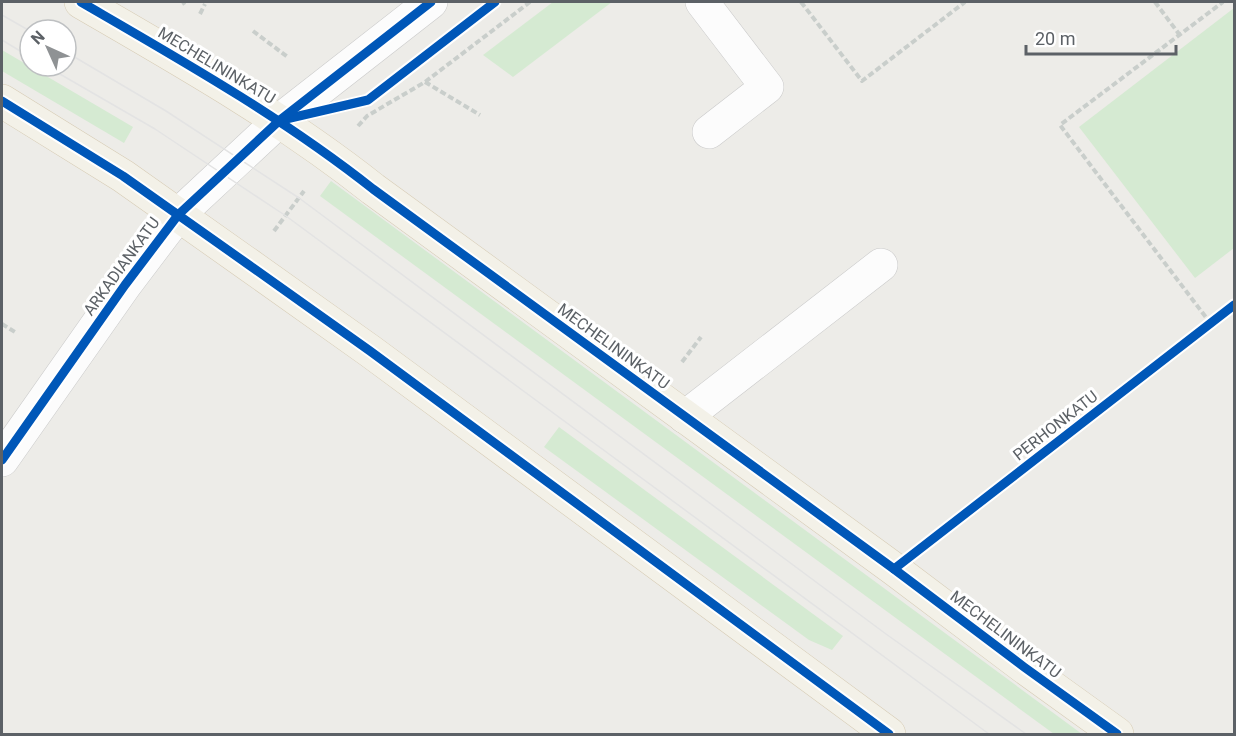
<svg xmlns="http://www.w3.org/2000/svg" width="1236" height="736" font-family="Roboto,sans-serif">
<style>
.green{fill:#d5ead2}
.lines{fill:none;stroke-linecap:round;stroke-linejoin:round}
.minor-casing{stroke:#cacaca;stroke-width:34}
.major-casing{stroke:#d6cbb4;stroke-width:34}
.path{stroke:#c9cecb;stroke-width:4;stroke-dasharray:6 3;stroke-linecap:butt}
.minor{stroke:#fcfcfc;stroke-width:33}
.major{stroke:#f3f1e8;stroke-width:33}
.tram{stroke:#e3e3e3;stroke-width:1.5}
.cycleway-casing{stroke:#fff;stroke-width:13}
.cycleway{stroke:#0057b8;stroke-width:9}
.labels{text-anchor:middle;stroke-width:6;stroke-linejoin:round;paint-order:stroke}
.street-label{font-size:16px;fill:#5c6166;stroke:#fff}
</style>
<rect width="100%" height="100%" fill="#edece8"/>
<g class="green">
<polygon points="553,2 612,2 513,77 483,55"/>
<polygon points="1234,8 1234,248 1195,278 1079,127"/>
<polygon points="2,50 133,127 124,143 2,71"/>
<polygon points="331,181 1082,734 1054,734 320,196"/>
<polygon points="559,427 843,636 832,650 809,640 544,447"/>
</g>
<g class="lines">
<defs>
<g id="minor">
<polyline points="702,2 767,87 709,132"/>
<polyline points="685,417 881,265"/>
<polyline points="2,460 125,285 178,215 280,120 431,2"/>
</g>
<g id="major">
<path d="M81,2C181,60 282,117 373,189L894,569L1024,667L1117,734"/>
<polyline points="2,101 123,176 249,265 370,351 889,734"/>
</g>
</defs>
<use href="#minor" class="minor-casing"/>
<use href="#major" class="major-casing"/>
<g class="path">
<polyline points="801,2 862,81 965,2"/>
<polyline points="1155,2 1179,34"/>
<polyline points="182,4 185,2"/>
<polyline points="200,14 205,4"/>
<polyline points="253,31 289,58"/>
<polyline points="425,82 480,115"/>
<polyline points="358,126 367,116 425,82 530,2"/>
<polyline points="274,231 304,191"/>
<polyline points="2,324 15,332"/>
<polyline points="1211,324 1060,125 1223,2"/>
<polyline points="682,362 701,337"/>
</g>
<use href="#minor" class="minor"/>
<use href="#major" class="major"/>
<g class="tram">
<polyline points="2,15 30,31"/>
<polyline points="2,40 30,57"/>
<polyline points="66,52 166,111 299,198 886,634 1026,734"/>
<polyline points="46,66 155,129 286,216 989,734"/>
</g>
<defs>
<g id="cycleway">
<path d="M81,2C181,60 282,117 373,189L894,569L1024,667L1117,734"/>
<polyline points="2,101 123,176 249,265 370,351 889,734"/>
<polyline points="286,119 368,100 495,2"/>
<polyline points="2,460 125,285 178,215 280,120 431,2"/>
<polyline points="894,569 1234,305"/>
</g>
</defs>
<use href="#cycleway" class="cycleway-casing"/>
<use href="#cycleway" class="cycleway"/>
</g>
<g class="labels">
<g class="street-label">
<text transform="translate(217 65) rotate(31)" y="6">MECHELININKATU</text>
<text transform="translate(121 266) rotate(-54)" y="6">ARKADIANKATU</text>
<text transform="translate(614 346) rotate(36)" y="6">MECHELININKATU</text>
<text transform="translate(1055 425) rotate(-38)" y="6">PERHONKATU</text>
<text transform="translate(1006 634) rotate(37)" y="6">MECHELININKATU</text>
</g>
</g>
<rect width="1236" height="736" fill="none" stroke="#5c6166" stroke-width="6"/>
<g transform="translate(48 48) rotate(315)"><circle r="28" fill="#ffffff" stroke="#bec0c2" stroke-width="1.5"/>
<path d="M0-4.5L10 22L0 15L-10 22Z" fill="#8f9294"/>
<text y="-9" font-size="16" font-weight="bold" text-anchor="middle" fill="#5c6166">N</text>
</g>
<path d="M1026 45v9h150v-9" fill="none" stroke="#5c6166" stroke-width="3"/>
<text x="1035" y="45" font-size="18" fill="#5c6166" stroke="#ffffff" stroke-width="4.5" paint-order="stroke">20 m</text>
</svg>
